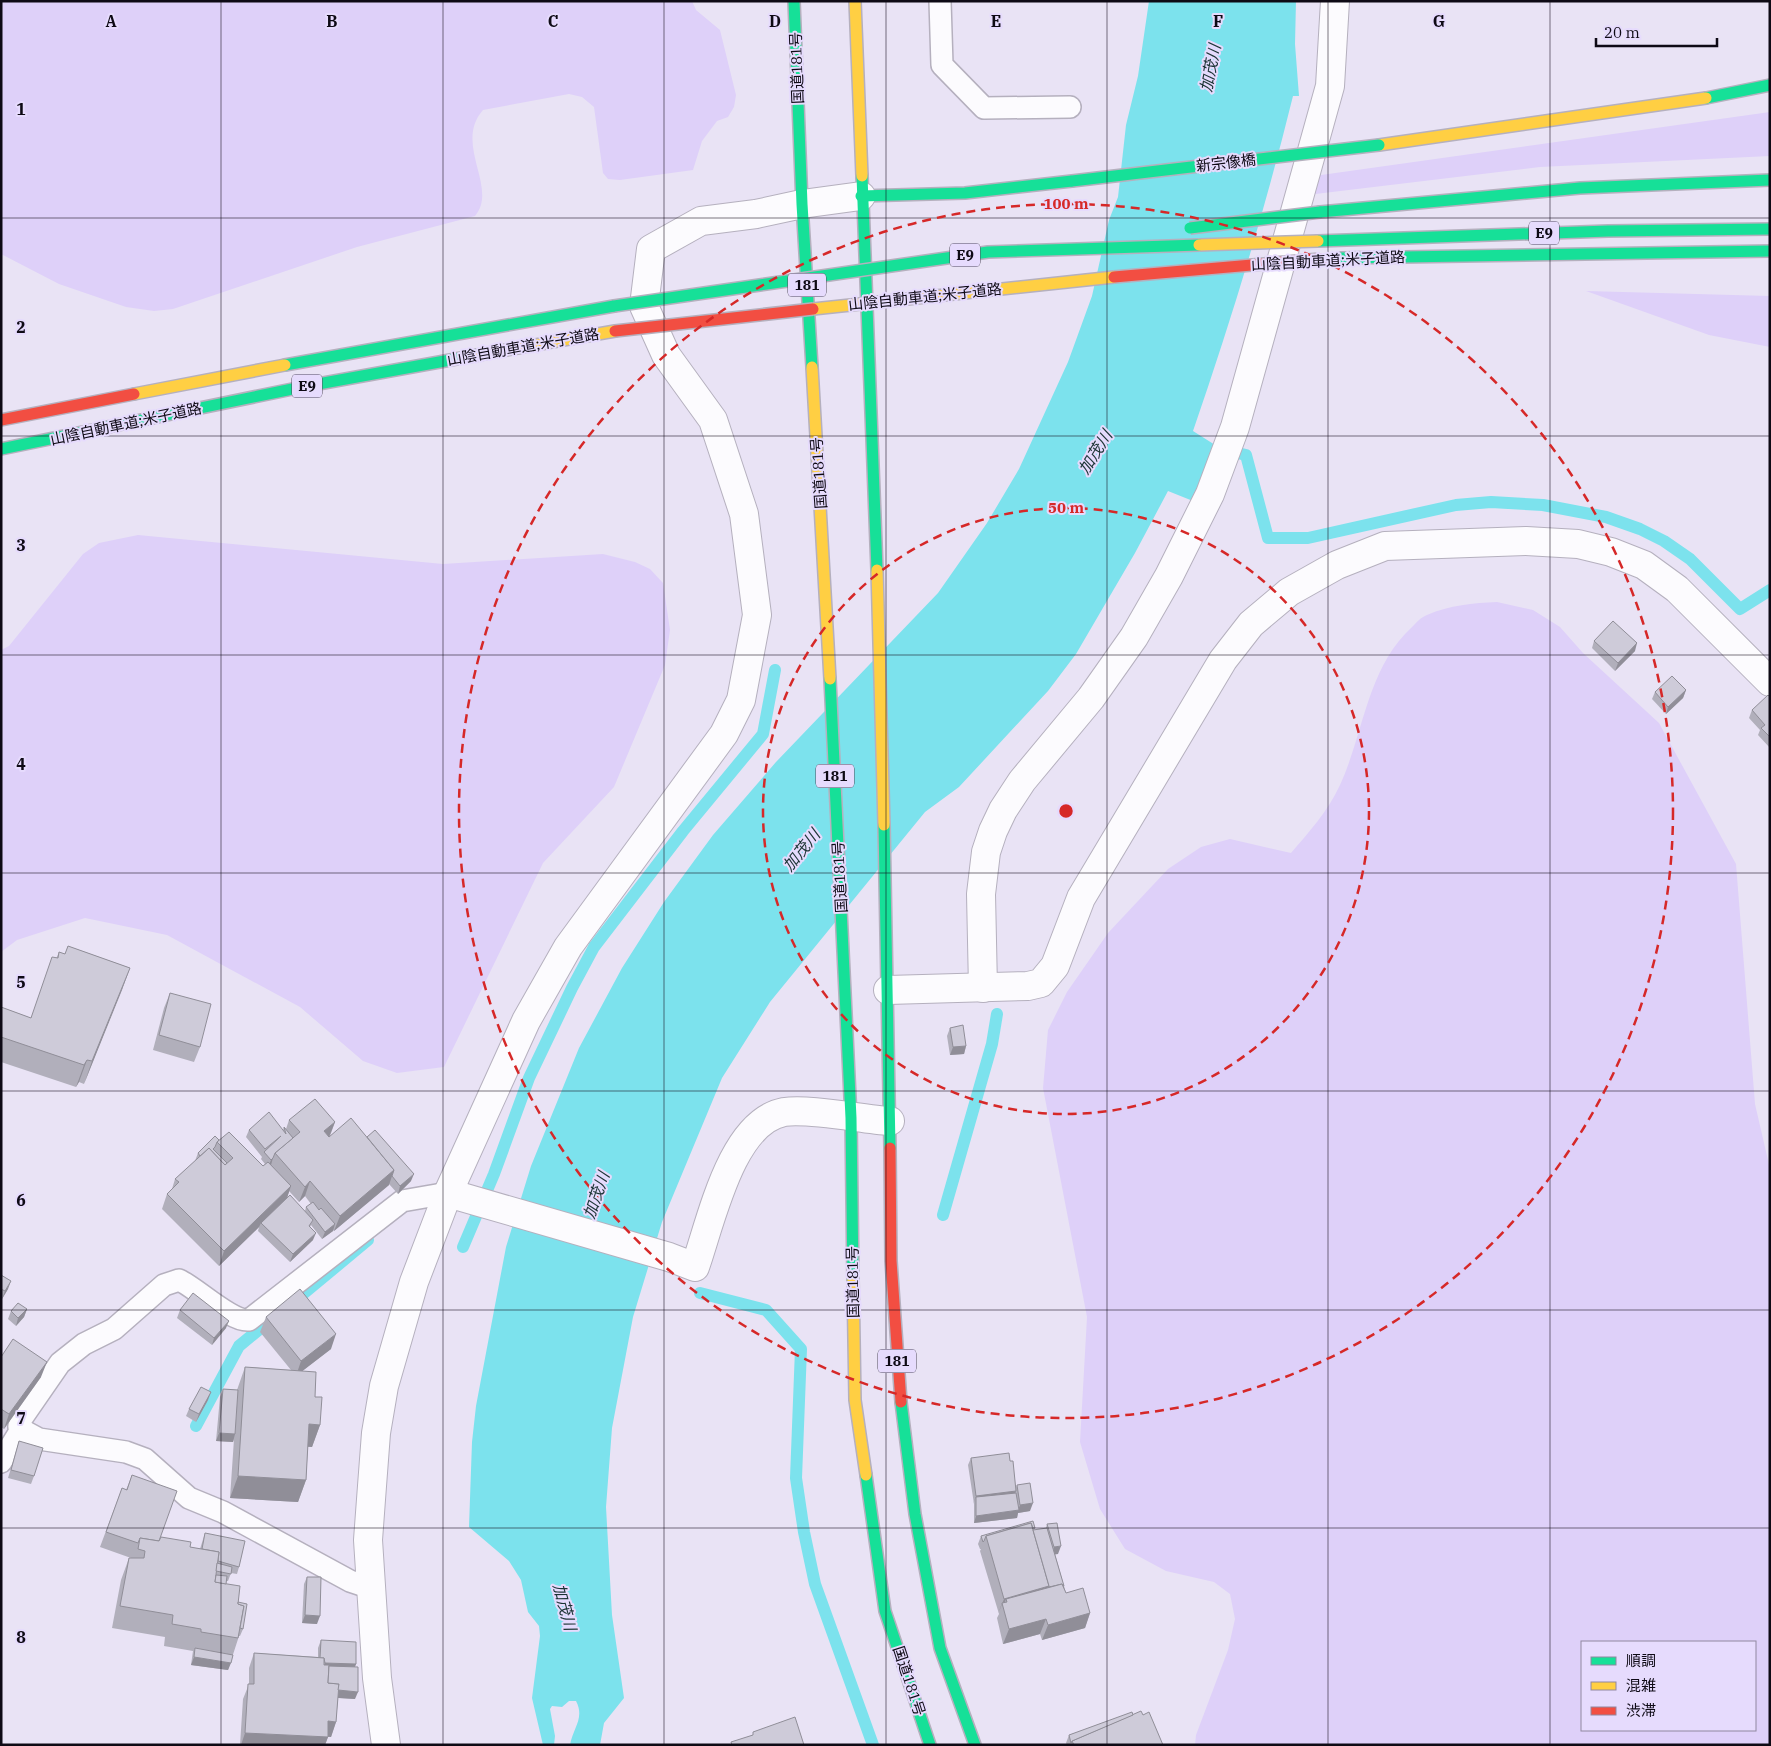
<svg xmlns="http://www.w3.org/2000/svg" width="1771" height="1746" font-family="'IBM Plex Serif','Noto Sans JP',serif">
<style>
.green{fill:#ded0f9;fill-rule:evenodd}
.water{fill:#7ce2ed}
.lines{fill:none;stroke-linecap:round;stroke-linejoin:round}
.stream{stroke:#7ce2ed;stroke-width:12}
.lane-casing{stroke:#b5b0be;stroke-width:24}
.street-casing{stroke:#b5b0be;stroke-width:30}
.fast-casing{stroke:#b5b0be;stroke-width:14}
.slow-casing{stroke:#b5b0be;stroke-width:14}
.jam-casing{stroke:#b5b0be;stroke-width:14}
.lane{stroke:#fcfbfe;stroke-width:21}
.street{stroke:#fcfbfe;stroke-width:28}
.fast{stroke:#16e098;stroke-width:11}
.slow{stroke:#ffcf43;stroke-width:11}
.jam{stroke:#f24e42;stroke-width:11}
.fast-bridge-casing{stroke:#b5b0be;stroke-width:14;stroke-linecap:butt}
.slow-bridge-casing{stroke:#b5b0be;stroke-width:14;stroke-linecap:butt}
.jam-bridge-casing{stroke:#b5b0be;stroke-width:14;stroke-linecap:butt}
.fast-bridge{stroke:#16e098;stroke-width:11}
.slow-bridge{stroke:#ffcf43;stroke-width:11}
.jam-bridge{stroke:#f24e42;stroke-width:11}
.wall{fill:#b1afbb;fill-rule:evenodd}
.shaded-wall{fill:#908e98}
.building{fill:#cecbd9;stroke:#908e98}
.grid{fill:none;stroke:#0e0a15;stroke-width:1;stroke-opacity:0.55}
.ring{fill:none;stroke:#d62828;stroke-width:2.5;stroke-dasharray:9 6}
.labels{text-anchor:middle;stroke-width:4;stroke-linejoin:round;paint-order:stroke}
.shield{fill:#e6dbfd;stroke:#4f495b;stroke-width:1}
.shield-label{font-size:14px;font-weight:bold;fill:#0e0a15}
.street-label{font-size:15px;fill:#0e0a15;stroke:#e6dbfd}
.water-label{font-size:16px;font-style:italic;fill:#1b3334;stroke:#e6dbfd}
.grid-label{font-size:16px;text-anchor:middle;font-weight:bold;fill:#0e0a15;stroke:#e6dbfd;stroke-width:4;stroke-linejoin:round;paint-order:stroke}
.centre{fill:#d62828;stroke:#e6dbfd;stroke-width:2.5}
.ring-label{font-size:15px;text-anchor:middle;font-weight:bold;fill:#d62828;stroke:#e6dbfd;stroke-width:4;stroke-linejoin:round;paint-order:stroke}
</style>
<rect width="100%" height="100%" fill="#e9e3f5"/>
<g class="green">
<path d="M1,1H692L696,10L720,30L736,95L734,107L728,117L717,121L702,141L693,170L620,180L608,179L603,173L594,107L582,97L569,94L483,110C453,144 499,188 475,216L357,247L173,309L154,311L126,307L59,284L1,254Z"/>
<polygon points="1770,112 1770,156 1540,167 1307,195 1314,176"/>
<polygon points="1586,291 1770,296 1770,347 1709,335"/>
<polygon points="138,535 443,564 603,554 635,562 650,569 663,583 670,630 665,665 614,787 543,863 444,1067 397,1073 363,1061 300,1007 167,935 85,918 17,940 1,952 1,650 9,646 83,554 99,543"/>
<path d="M1497,602L1533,610L1560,627L1583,653L1659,723L1736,864L1755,1104L1770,1169V1745H1195L1196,1735L1228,1650L1235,1619L1230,1594L1214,1582L1166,1571L1125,1549L1100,1509L1080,1442L1087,1317L1043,1088L1048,1030L1067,992L1108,933L1168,869L1201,847L1230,839L1291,853C1309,832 1328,811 1340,785C1364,733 1367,668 1412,627C1416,623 1421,617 1427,615C1450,605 1473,603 1497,602ZM1755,1642V1730H1582V1642Z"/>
</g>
<path class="water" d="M1149,1H1296L1295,44L1299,96H1293C1265,210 1231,321 1193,431L1223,450L1198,503L1168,491L1135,553L1076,654L1048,691L959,787L925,812L770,1002L722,1078L662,1222L633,1317L612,1428L606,1507L612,1615L624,1698L604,1723L600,1745H570C573,1728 585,1718 576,1701H569L562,1707L552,1706L550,1709L555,1736L554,1745H543L532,1698L540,1636L539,1626L528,1612L521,1580L509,1561L469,1527L472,1442L476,1406L506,1247L531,1166L579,1048L622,968L664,902L713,835L776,762L938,593L987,523L1019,469L1068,362L1092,296L1109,220L1118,197L1126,125L1138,76Z"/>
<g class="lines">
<g class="stream">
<polyline points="1225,450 1246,455 1268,538 1308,538 1456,505 1491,502 1543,505 1606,517 1640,529 1664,541 1690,559 1740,609 1770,590"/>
<polyline points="943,1215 992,1044 997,1014"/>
<polyline points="463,1247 494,1174 529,1078 572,988 594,947 683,831 763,734 775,670"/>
<polyline points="700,1293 766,1310 801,1349 796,1478 804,1532 815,1584 873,1745"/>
<polyline points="291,1304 368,1240"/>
<polyline points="196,1426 239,1346 273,1318"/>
</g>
<defs>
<g id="lane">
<polyline points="940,1 942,65 984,108 1070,107"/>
<polyline points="1,1462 22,1428"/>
<path d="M371,1588L350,1581L223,1512L189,1498L145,1459L126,1452L39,1439L26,1432L19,1426L22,1418L60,1363L84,1344L114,1329L164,1285L179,1280C197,1288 231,1322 249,1320L402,1201L448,1193"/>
</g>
<g id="street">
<polyline points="983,988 981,894 986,852 993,831 1003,810 1022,781 1091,698 1134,637 1169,576 1210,494 1235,427 1330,86 1335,1"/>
<polyline points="888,990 1028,986 1041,983 1055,966 1081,898 1223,660 1251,624 1289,592 1337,565 1385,546 1526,541 1578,544 1611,552 1644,565 1677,589 1770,682"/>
<path d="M448,1193L669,1257L695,1267C711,1222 731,1122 784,1112C809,1108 861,1119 890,1121"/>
<polyline points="386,1745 377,1678 368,1540 372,1486 376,1433 384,1386 414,1282 448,1193 526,1021 568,947 724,734 741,700 757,615 744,514 713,420 666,355 644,306 651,249 701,221 756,214 802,204 861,196"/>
</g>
<g id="fast">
<polyline points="794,1 802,204 812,367"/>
<polyline points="1706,98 1770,85"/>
<polyline points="862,176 877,570"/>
<polyline points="861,196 965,193 1072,181"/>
<polyline points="1320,212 1580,188 1770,180"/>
<polyline points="1318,241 1608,231 1770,229"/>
<polyline points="1341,258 1770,251"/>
<polyline points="285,365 614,306"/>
<polyline points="1,449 307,386 478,355"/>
<polyline points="830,679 851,1118 853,1280"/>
<polyline points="884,825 890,1148"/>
<polyline points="901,1402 915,1514 940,1648 975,1745"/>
<polyline points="866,1475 885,1611 930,1745"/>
</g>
<g id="slow">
<polyline points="855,1 862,176"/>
<polyline points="1379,145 1706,98"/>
<polyline points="478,355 615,331"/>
<polyline points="812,367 830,679"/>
<polyline points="134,394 285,365"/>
<polyline points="877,570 884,825"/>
<polyline points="853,1280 855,1400 866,1475"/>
</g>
<g id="jam">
<polyline points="1,420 134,394"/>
<polyline points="890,1148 891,1261 901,1402"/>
</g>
</defs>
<use href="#lane" class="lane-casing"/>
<use href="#street" class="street-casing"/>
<use href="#fast" class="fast-casing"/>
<use href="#slow" class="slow-casing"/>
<use href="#jam" class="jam-casing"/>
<use href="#lane" class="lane"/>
<use href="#street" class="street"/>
<use href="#fast" class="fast"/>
<use href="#slow" class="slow"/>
<use href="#jam" class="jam"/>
<defs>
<g id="fast-bridge">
<polyline points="1072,181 1379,145"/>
<polyline points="1190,228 1320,212"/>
<polyline points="614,306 988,252 1199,245"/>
</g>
<g id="slow-bridge">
<polyline points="1199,245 1318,241"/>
<polyline points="813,309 1114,277"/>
</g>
<g id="jam-bridge">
<polyline points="1114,277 1320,259"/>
<polyline points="615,331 813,309"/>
</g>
</defs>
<use href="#fast-bridge" class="fast-bridge-casing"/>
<use href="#slow-bridge" class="slow-bridge-casing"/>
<use href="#jam-bridge" class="jam-bridge-casing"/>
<use href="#fast-bridge" class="fast-bridge"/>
<use href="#slow-bridge" class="slow-bridge"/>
<use href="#jam-bridge" class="jam-bridge"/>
</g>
<g class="wall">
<polygon points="1594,641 1635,651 1615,671 1592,648"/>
<polygon points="1686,690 1683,698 1666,714 1652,699 1655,692"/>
<polygon points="1770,697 1770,748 1758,735 1760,730 1749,718 1752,710"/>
<polygon points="68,946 130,968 84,1084 79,1082 76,1087 1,1062 1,1007 31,1018 59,952 65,954"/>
<polygon points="170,993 200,1047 194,1062 153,1050 164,1008"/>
<polygon points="950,1028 966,1046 964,1054 950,1055 947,1036"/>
<path d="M289,1120L335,1122L330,1136L367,1137L411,1181L398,1194L389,1184V1185L334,1231L333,1230V1231L322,1239L311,1225L310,1227L313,1240L290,1262L258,1231L259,1227L219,1266L162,1209L167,1194L172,1189L175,1179L195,1161L198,1153L219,1140L263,1166L265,1164L261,1159L262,1157L246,1137L249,1130H283L284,1127L286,1129ZM289,1191L299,1202L305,1196L311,1204L306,1207L305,1211L287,1198Z"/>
<polygon points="1,1275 8,1289 2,1299 1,1298"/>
<polygon points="27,1309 24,1317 16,1326 8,1319 11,1311"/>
<polygon points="180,1310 226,1328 212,1345 177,1318"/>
<polygon points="266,1317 331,1349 302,1371 315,1397 320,1425 312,1447 308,1447 306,1480 298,1502 230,1498 234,1439 233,1442 216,1441 220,1397 223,1389 237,1390 245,1367 291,1370 260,1332"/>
<polygon points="1,1357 41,1377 4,1429 1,1427"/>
<polygon points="208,1400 196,1422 186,1416 189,1409"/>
<polygon points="19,1441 34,1476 31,1484 8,1478"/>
<polygon points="971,1458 1015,1489 1017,1485 1030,1511 1018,1513 1017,1518 974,1523 974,1504 968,1465"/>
<polygon points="132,1475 161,1537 190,1547 200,1549 205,1533 239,1567 237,1574 231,1573 228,1581 226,1581 226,1584 238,1602 243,1629 240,1636 239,1636 228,1670 191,1665 193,1651 164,1646 165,1637 112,1628 121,1580 129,1558 131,1558 100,1547 122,1488 126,1490"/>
<polygon points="1047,1524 1058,1554 1055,1554 1066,1593 1090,1613 1085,1628 1042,1640 1040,1634 1003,1644 997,1618 999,1614 980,1551 981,1549 980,1549 978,1544 981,1536 1035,1528 1034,1530 1046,1528"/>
<polygon points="307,1577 317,1624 302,1623 304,1584"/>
<polygon points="321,1640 356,1664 355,1667 355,1699 338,1698 336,1722 331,1737 328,1737 325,1745 240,1745 243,1699 249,1684 249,1668 254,1653 318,1657 318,1648"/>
<polygon points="1133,1715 1143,1715 1163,1745 1067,1745 1066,1743 1069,1735"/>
</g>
<g class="shaded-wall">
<polygon points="1637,643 1635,651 1615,671 1618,663"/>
<polygon points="1686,690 1683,698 1666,714 1668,707"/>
<polygon points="130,968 122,990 84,1084 92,1061"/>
<polygon points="966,1046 964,1054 950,1055 953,1047"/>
<polygon points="87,1060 79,1082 76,1087 84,1065"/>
<polygon points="335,1122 329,1137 324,1131"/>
<polygon points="273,1158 271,1165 268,1167 271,1160"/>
<polygon points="394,1170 389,1185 334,1231 340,1216"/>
<polygon points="414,1174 411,1181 398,1194 400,1186"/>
<polygon points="310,1181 305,1196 299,1202 305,1187"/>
<polygon points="291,1186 286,1201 261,1223 259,1227 219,1266 224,1251"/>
<polygon points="335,1224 333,1231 322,1239 325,1232"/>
<polygon points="316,1233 313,1240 290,1262 293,1254"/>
<polygon points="11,1281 8,1289 2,1299 5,1291"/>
<polygon points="27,1309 24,1317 16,1326 18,1318"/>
<polygon points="229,1321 226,1328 212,1345 214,1338"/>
<polygon points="336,1334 331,1349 296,1376 301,1361"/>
<polygon points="47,1362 41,1377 4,1429 9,1414"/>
<polygon points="211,1392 208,1400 196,1422 199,1414"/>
<polygon points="309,1424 320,1425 312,1447 301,1446"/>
<polygon points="219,1433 235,1434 233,1442 216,1441"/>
<polygon points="238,1476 306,1480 298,1502 230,1498"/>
<polygon points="1016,1491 1013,1498 976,1497 973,1504 976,1496"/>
<polygon points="1033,1503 1030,1511 1018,1513 1017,1518 974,1523 976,1516 1018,1510 1020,1505"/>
<polygon points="1061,1546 1058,1554 1052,1555 1054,1547"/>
<polygon points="1049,1586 1064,1586 1061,1593 1007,1602 1006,1599 1003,1607 1002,1603 998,1614 1004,1599"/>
<polygon points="1090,1613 1085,1628 1042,1640 1048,1625"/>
<polygon points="305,1615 320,1616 317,1624 302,1623"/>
<polygon points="1046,1619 1040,1634 1003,1644 1009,1629"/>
<polygon points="194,1657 231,1663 228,1670 191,1665"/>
<polygon points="325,1663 356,1664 353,1671 322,1670"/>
<polygon points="327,1689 358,1692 355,1699 324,1697"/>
<polygon points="328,1721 336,1722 331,1737 322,1736"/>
<polygon points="245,1733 328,1737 325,1745 241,1745"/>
</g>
<g class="building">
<polygon points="1613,621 1637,643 1618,663 1594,641"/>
<polygon points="1672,676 1686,690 1668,707 1655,692"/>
<polygon points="1768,695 1770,697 1770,737 1761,728 1765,725 1752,710"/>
<polygon points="68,946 130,968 92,1061 87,1060 84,1065 1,1037 1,1007 31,1018 52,957 58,958 59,952 65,954"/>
<polygon points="170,993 211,1004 200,1047 159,1035"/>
<polygon points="963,1025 966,1046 953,1047 950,1028"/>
<polygon points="315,1099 335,1122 324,1131 329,1137 351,1118 394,1170 340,1216 310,1181 305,1187 275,1153 300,1132 289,1120"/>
<polygon points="269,1112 286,1134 284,1127 293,1138 275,1153 273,1158 271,1160 264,1152 281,1136 265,1149 249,1130"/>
<polygon points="375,1130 414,1174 400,1186 392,1176 394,1170 367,1137"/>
<polygon points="229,1132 263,1166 268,1162 291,1186 224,1251 167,1194 179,1182 175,1179 209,1148 225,1165 233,1158 217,1142"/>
<polygon points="215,1136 219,1140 217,1142 215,1147 213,1149 227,1163 225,1165 209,1148 200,1156 198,1153"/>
<polygon points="290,1195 313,1220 309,1226 316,1233 293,1254 261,1223"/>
<polygon points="313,1202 319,1210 321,1208 335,1224 325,1232 306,1207"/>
<polygon points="1,1275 11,1281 5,1291 1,1289"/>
<polygon points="300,1289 336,1334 301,1361 266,1317"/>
<polygon points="193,1293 229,1321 214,1338 180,1310"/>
<polygon points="18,1303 27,1309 18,1318 11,1311"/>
<polygon points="13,1339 47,1362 9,1414 1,1409 1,1357"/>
<polygon points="245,1367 316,1372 315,1397 322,1397 320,1425 309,1424 306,1480 238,1476"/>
<polygon points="201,1387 211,1392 199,1414 189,1409"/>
<polygon points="223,1389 238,1390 235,1434 219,1433"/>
<polygon points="19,1441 43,1448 34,1476 11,1470"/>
<polygon points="1009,1453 1010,1461 1013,1461 1016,1491 976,1496 971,1458"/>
<polygon points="132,1475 177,1491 159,1541 140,1538 138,1543 106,1532 122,1488 127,1490"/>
<polygon points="1030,1483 1033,1503 1020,1505 1017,1485"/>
<polygon points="1016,1493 1019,1510 976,1516 976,1497"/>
<polygon points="1033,1521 1035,1528 1033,1528 1031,1523 986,1536 984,1541 983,1542 981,1536"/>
<polygon points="1031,1523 1049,1586 1004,1599 986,1536"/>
<polygon points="1057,1523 1061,1546 1054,1547 1047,1524"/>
<polygon points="1047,1528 1064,1586 1063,1586 1062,1584 1049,1587 1049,1586 1033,1530"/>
<polygon points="205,1533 245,1541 239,1567 218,1561 219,1552 202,1549"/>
<polygon points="161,1537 191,1542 190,1547 219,1552 215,1582 240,1586 238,1604 244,1606 238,1638 201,1632 201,1629 172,1624 173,1615 120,1606 129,1558 144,1558 145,1551 138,1549 140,1538 159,1541"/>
<polygon points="217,1563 232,1567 231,1574 216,1571"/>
<polygon points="216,1575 227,1576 226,1584 215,1582"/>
<polygon points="307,1577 321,1577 320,1616 305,1615"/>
<polygon points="1062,1584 1066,1593 1083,1588 1090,1613 1048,1625 1046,1619 1009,1629 1002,1603 1007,1602 1006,1599"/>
<polygon points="238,1602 247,1604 243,1629 240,1628 244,1606 238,1604"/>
<polygon points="321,1640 356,1642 356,1664 325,1663 324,1658 320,1658"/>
<polygon points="195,1648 233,1655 231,1663 194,1657"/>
<polygon points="254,1653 324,1658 324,1665 329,1665 328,1683 339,1684 336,1722 328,1721 328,1737 245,1733 248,1684 254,1684"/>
<polygon points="329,1666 358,1667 358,1692 338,1690 339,1684 328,1683"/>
<polygon points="1141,1711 1143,1715 1149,1712 1163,1745 1074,1745 1072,1741"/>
<polygon points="1132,1712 1133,1715 1072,1741 1071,1743 1069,1735"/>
<polygon points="795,1717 804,1745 732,1745 731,1742 753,1735 753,1732"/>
</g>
<path class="grid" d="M221,1V1745M443,1V1745M664,1V1745M886,1V1745M1107,1V1745M1328,1V1745M1550,1V1745M1,218H1770M1,436H1770M1,655H1770M1,873H1770M1,1091H1770M1,1310H1770M1,1528H1770"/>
<g class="ring">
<circle cx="1066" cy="811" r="303"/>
<circle cx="1066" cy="811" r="607"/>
</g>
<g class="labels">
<g class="shield">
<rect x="1529" y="221.5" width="30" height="23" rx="4"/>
<rect x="950" y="243.5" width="30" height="23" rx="4"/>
<rect x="788" y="273.5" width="38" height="23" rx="4"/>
<rect x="292" y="374.5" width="30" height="23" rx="4"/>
<rect x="816" y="764.5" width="38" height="23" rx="4"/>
<rect x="878" y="1349.5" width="38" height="23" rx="4"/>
</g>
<g class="shield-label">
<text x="1544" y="238">E9</text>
<text x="965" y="260">E9</text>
<text x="807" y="290">181</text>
<text x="307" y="391">E9</text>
<text x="835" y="781">181</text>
<text x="897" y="1366">181</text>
</g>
<g class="street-label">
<text transform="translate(797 68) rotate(-92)" y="5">国道181号</text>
<text transform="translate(1226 163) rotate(-7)" y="5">新宗像橋</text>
<text transform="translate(1328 261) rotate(-3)" y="5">山陰自動車道;米子道路</text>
<text transform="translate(925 297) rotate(-6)" y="5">山陰自動車道;米子道路</text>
<text transform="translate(523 347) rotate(-10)" y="5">山陰自動車道;米子道路</text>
<text transform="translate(126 424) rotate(-12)" y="5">山陰自動車道;米子道路</text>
<text transform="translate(819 473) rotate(-94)" y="5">国道181号</text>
<text transform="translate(840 877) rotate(-93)" y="5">国道181号</text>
<text transform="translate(853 1282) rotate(-91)" y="5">国道181号</text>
<text transform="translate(909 1681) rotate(72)" y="5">国道181号</text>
</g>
<g class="water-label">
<text transform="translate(1210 68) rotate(-79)" y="6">加茂川</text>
<text transform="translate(1095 452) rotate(-58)" y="6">加茂川</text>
<text transform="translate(801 850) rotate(-51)" y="6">加茂川</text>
<text transform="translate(596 1195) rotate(-71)" y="6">加茂川</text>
<text transform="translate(565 1607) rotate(75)" y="6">加茂川</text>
</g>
</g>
<g class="grid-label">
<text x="111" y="27">A</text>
<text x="332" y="27">B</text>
<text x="553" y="27">C</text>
<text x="775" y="27">D</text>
<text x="996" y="27">E</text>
<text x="1218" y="27">F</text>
<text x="1439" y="27">G</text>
<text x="21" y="115">1</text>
<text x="21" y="333">2</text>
<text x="21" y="551">3</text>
<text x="21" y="770">4</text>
<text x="21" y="988">5</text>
<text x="21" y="1206">6</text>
<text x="21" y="1424">7</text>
<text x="21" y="1643">8</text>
</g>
<circle cx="1066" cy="811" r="8" class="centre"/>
<g class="ring-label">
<text x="1066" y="209">100 m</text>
<text x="1066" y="513">50 m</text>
</g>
<rect width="1771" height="1746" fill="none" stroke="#0e0a15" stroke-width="5"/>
<rect x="1581" y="1641" width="175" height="90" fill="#e6dbfd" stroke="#9087a0"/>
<rect x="1591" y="1657" width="25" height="8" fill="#16e098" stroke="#9087a0"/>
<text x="1626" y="1666" font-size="15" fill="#0e0a15">順調</text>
<rect x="1591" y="1682" width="25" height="8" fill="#ffcf43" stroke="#9087a0"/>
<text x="1626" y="1691" font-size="15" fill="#0e0a15">混雑</text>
<rect x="1591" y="1707" width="25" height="8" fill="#f24e42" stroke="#9087a0"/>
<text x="1626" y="1716" font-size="15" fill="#0e0a15">渋滞</text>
<path d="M1596 38v8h121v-8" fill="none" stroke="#0e0a15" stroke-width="2.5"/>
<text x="1604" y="38" font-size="15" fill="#0e0a15" stroke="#e6dbfd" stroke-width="4" paint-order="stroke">20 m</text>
</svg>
